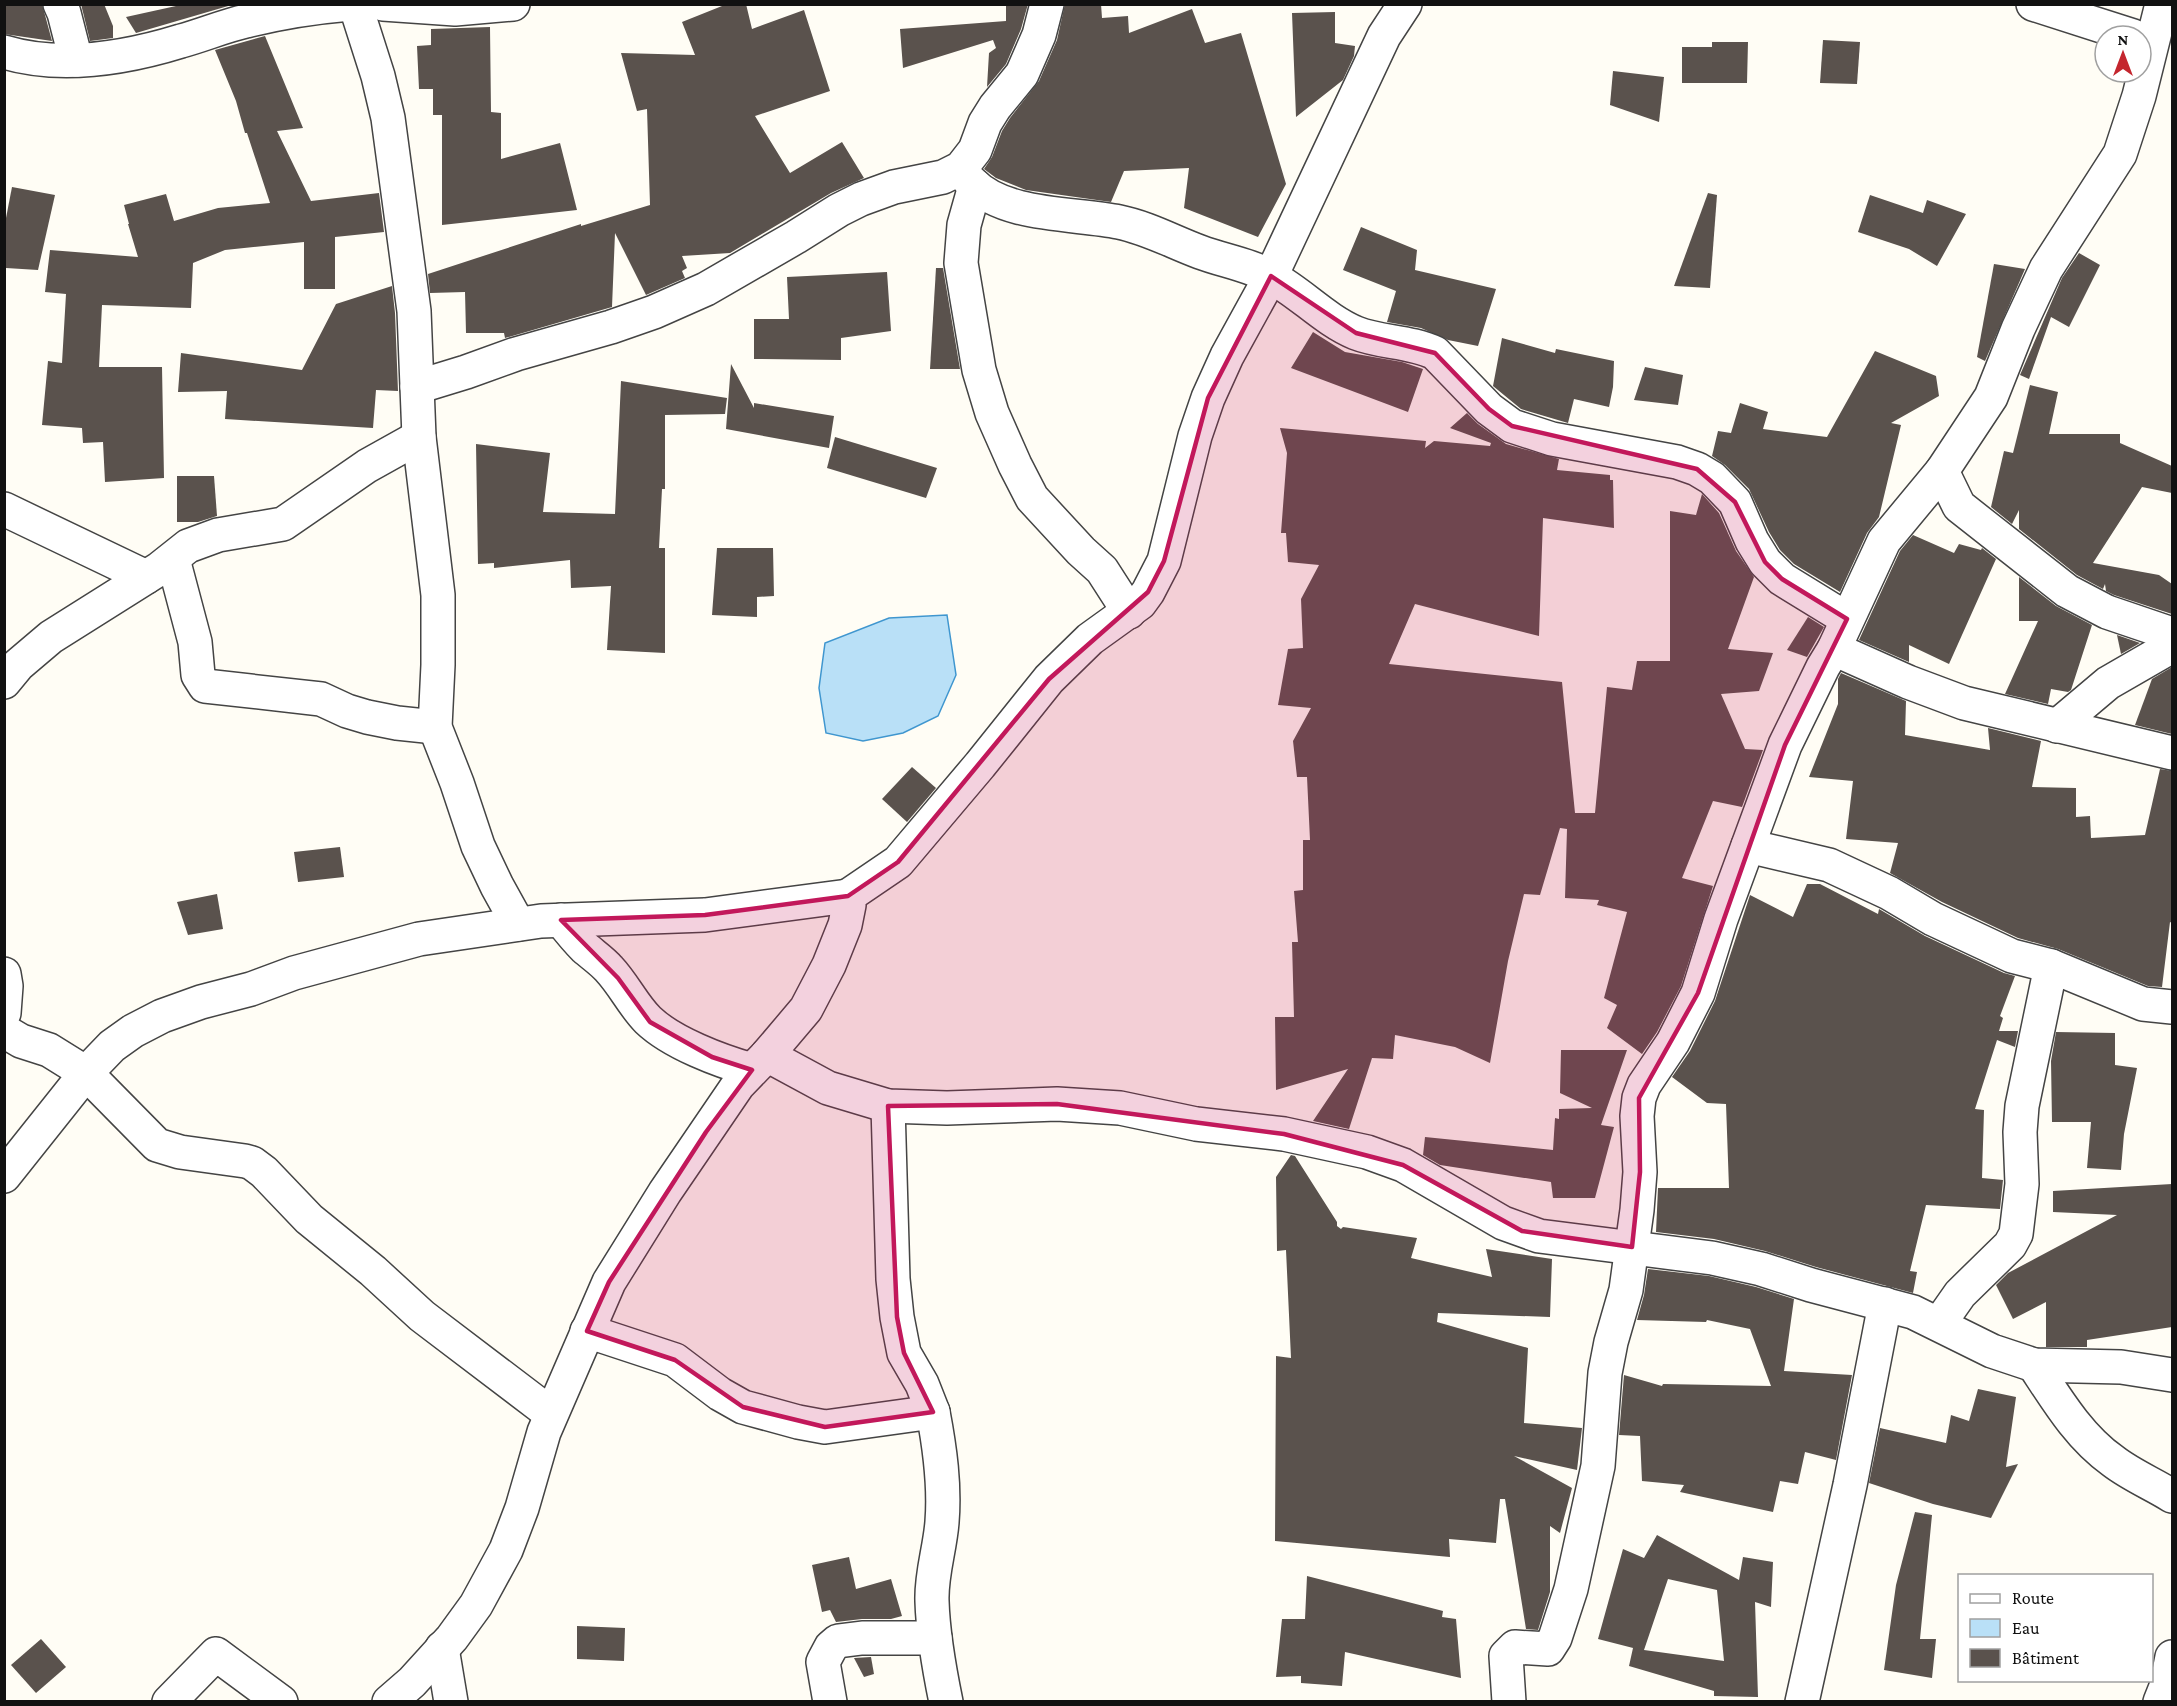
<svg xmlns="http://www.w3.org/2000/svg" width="2177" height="1706" font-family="'Crimson Pro',serif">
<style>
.water{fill:#b9e0f7;stroke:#3f96cf;stroke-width:1.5}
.building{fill:#5a524d;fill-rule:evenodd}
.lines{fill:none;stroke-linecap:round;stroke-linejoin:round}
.minor-casing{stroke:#444;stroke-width:36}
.minor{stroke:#fff;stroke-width:33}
.marked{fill:#c2185b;fill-opacity:0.2;stroke:#c2185b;stroke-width:4.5;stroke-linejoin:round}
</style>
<rect width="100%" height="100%" fill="#fffdf5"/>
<polygon class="water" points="947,615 956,675 938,716 903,733 863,741 826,733 819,688 825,643 889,618"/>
<g class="building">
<polygon points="4,4 42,4 52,41 4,34"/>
<polygon points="81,4 104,4 113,26 113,38 90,41"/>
<polygon points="185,4 235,4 136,33 126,17"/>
<polygon points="727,4 746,4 752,29 804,10 830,91 755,116 790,173 842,142 864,178 831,193 730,253 682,256 687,268 682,271 685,278 646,295 615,233 612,307 505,338 504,333 466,333 465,292 430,293 428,274 581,224 581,226 650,205 647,109 637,111 621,53 695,55 682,22"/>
<polygon points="1006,4 1028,4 1021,29 1006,64 987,87 989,53 996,48 993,40 903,68 900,29 1006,21"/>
<polygon points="1065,4 1101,4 1102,18 1128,16 1129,33 1192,9 1205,43 1241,33 1286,184 1258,237 1184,208 1189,168 1124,171 1111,202 1026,190 996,178 984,169 992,157 1002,131 1010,118 1039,81 1057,40"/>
<polygon points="1335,12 1335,43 1355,46 1354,56 1343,80 1296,117 1292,13"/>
<polygon points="490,27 491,112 501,113 501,159 560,143 577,210 442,225 442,115 433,115 433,89 419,89 417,46 431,45 431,29"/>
<polygon points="265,36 303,128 277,131 311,201 379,193 384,232 335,237 335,289 304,289 304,242 225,250 193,263 191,308 102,305 99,367 162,367 164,478 105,482 103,442 83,443 82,428 42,425 48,361 62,363 66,294 45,292 50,250 138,257 128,224 129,224 124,205 166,194 174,221 218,208 270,203 247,133 245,133 236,101 215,50"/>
<polygon points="1823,40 1860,42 1857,84 1820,83"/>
<polygon points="1712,42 1748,42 1747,83 1682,83 1682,47 1712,47"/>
<polygon points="1613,71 1664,77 1659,122 1610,105"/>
<polygon points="12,187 55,195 38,270 6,268 6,218"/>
<polygon points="1708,193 1717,195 1710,288 1674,286"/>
<polygon points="1870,195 1923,213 1927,200 1966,214 1937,266 1909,249 1858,232"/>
<polygon points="1361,227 1417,250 1415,270 1496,289 1478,346 1448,340 1421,328 1387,322 1396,291 1343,270"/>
<polygon points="2079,253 2100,265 2069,327 2051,317 2029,379 2020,375 2062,278"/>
<polygon points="1994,264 2025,269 1985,361 1977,357"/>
<polygon points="936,268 943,268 960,369 930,369"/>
<polygon points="887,272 891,331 841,338 841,360 754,359 754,319 789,319 787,277"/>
<polygon points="392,286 395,313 398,391 376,390 373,428 225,419 227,391 178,392 181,353 302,370 336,304"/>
<polygon points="1313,332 1345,352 1402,362 1423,369 1408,412 1291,368"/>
<polygon points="1502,338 1555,353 1556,349 1614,361 1613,387 1609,407 1574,399 1568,423 1521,409 1493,386"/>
<polygon points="1875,351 1936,376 1939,396 1891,423 1901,425 1879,517 1867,533 1840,592 1794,564 1780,550 1769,532 1749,489 1725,465 1712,456 1718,431 1731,433 1740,403 1768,412 1763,429 1827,437"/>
<polygon points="731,364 754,408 754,403 834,416 829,448 726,429"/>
<polygon points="1645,367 1683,375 1678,405 1634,400"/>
<polygon points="621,381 727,398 725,414 665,415 665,489 662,489 659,548 665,548 665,653 607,650 611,586 571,588 570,560 494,568 494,563 478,564 476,444 550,453 543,512 615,514"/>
<polygon points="2030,385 2058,392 2049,434 2120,434 2120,443 2172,466 2172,493 2142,487 2093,563 2159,575 2172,584 2172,614 2114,595 2106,591 2105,584 2103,589 2077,575 2019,529 2019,510 2012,524 1991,507 2004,451 2013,453"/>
<polygon points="1467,413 1478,424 1506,444 1559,459 1557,470 1610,475 1610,480 1613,480 1614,528 1543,518 1539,636 1415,604 1389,664 1562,682 1575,813 1595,813 1607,687 1632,690 1637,661 1670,661 1670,511 1696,515 1702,494 1719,513 1736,551 1754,577 1728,649 1773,653 1759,691 1721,694 1745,749 1763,750 1742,807 1713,801 1682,878 1713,886 1681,986 1657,1032 1642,1054 1607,1028 1617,1005 1604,998 1627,912 1597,905 1599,900 1565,898 1567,829 1560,828 1540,895 1524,894 1508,961 1490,1063 1455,1047 1395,1035 1393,1059 1372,1058 1349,1129 1313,1121 1348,1069 1276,1090 1275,1017 1294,1017 1292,942 1298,942 1294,891 1303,890 1303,840 1310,840 1307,777 1297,777 1293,741 1311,708 1278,705 1288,649 1303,648 1301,599 1319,565 1288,562 1286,533 1281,533 1287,453 1280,428 1426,441 1425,448 1434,441 1490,446 1491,443 1450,428"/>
<polygon points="835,437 937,468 926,498 827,468"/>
<polygon points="177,476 214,476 217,516 198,522 177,522"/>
<polygon points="1913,535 1954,553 1959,544 1981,550 1982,548 1996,559 1949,664 1909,645 1909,662 1859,640 1900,551"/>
<polygon points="717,548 773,548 774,596 757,597 757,617 712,615"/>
<polygon points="2019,577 2056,606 2092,625 2071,690 2068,692 2051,689 2048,704 2005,694 2038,621 2019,621"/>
<polygon points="1808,617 1824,627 1807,657 1787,650"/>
<polygon points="2117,635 2140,643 2121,654"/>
<polygon points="2172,667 2172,734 2135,725 2152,679"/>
<polygon points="1841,673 1906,701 1905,735 1990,750 1988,728 2041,741 2032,787 2076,788 2076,817 2090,816 2091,838 2145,835 2160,769 2172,771 2172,923 2170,922 2162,987 2148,986 2058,949 2018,938 1942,902 1890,873 1898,843 1846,839 1853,781 1809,777 1838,704 1838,679"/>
<polygon points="912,767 936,788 907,822 882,799"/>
<polygon points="340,847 344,877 298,882 294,852"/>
<polygon points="1807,884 1820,884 1878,914 1879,909 1925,936 2004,973 2015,976 2000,1016 2003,1018 1999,1031 2018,1031 2015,1047 1997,1040 1975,1109 1984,1110 1982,1178 2003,1180 2000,1209 1926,1205 1910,1271 1917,1272 1913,1293 1816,1267 1765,1251 1714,1239 1656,1232 1658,1188 1729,1188 1726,1104 1707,1103 1672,1077 1690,1051 1715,1001 1750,895 1793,917"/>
<polygon points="217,894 223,929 188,935 177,902"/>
<polygon points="2056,1032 2115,1033 2115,1065 2137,1068 2124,1134 2121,1170 2087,1168 2091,1122 2052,1122 2051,1061"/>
<polygon points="1561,1050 1627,1050 1601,1125 1614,1127 1595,1198 1553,1198 1551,1182 1440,1165 1423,1155 1425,1137 1553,1150 1555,1118 1559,1119 1559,1109 1592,1108 1560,1093"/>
<polygon points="1291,1155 1295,1156 1337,1222 1337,1226 1341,1229 1343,1227 1417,1238 1411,1258 1492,1277 1486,1249 1552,1259 1550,1317 1438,1313 1437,1322 1528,1348 1524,1423 1582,1428 1577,1470 1514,1456 1572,1488 1560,1533 1550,1526 1550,1592 1538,1630 1526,1629 1505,1499 1500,1499 1496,1543 1449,1539 1450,1557 1275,1541 1276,1356 1291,1358 1286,1250 1277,1251 1276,1177"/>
<polygon points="2172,1184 2172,1327 2087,1340 2087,1347 2046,1347 2046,1302 2013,1319 1996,1285 2008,1273 2117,1215 2053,1212 2053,1191"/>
<polygon points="1648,1269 1709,1276 1756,1287 1794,1299 1784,1371 1852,1375 1836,1460 1805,1452 1798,1484 1780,1481 1773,1512 1680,1492 1684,1485 1642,1481 1640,1436 1619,1435 1624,1375 1662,1386 1663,1384 1771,1386 1750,1329 1707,1320 1706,1322 1637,1320 1644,1295"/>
<polygon points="1978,1389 2016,1397 2006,1467 2018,1464 1991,1518 1933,1504 1869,1483 1880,1428 1946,1443 1951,1415 1969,1421"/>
<polygon points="1915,1512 1932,1515 1920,1639 1936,1639 1932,1678 1884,1670 1896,1585"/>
<path d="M1657,1535L1739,1580L1743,1557L1773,1562L1771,1607L1755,1602L1758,1697L1714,1696V1691L1629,1666L1633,1648L1637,1649L1598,1639L1623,1549L1644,1558ZM1668,1579L1717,1590L1724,1661L1644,1650Z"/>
<polygon points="849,1557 856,1589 891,1579 902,1616 891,1619 862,1619 836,1622 830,1610 822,1612 812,1565"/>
<polygon points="1307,1576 1443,1611 1442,1617 1456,1619 1461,1678 1345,1652 1342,1686 1301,1683 1301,1676 1276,1677 1282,1619 1305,1619"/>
<polygon points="577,1626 625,1628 624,1661 577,1659"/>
<polygon points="41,1639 66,1667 36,1693 11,1665"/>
<polygon points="871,1657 874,1674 864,1677 854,1658"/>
</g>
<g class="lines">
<defs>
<g id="minor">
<polyline points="60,4 64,13 76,60"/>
<polyline points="355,4 378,76 388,118 414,311 419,437 438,595 438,665 435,727 457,783 478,846 497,886 518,924"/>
<polyline points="383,4 455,9 513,4"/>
<polyline points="2033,4 2133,36"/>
<path d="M4,52C61,69 126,58 181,41C203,35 224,26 246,21C281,12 315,7 350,4"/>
<path d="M961,168C964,173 967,179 972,183C1005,217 1075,213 1119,222C1148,228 1173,242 1200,252C1224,261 1251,265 1273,278C1302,294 1325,320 1356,333C1381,343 1410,341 1435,353L1489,409L1512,426L1552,439L1677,462L1697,469L1712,478L1735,502L1752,541L1765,562L1782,579L1847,619"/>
<polyline points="975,186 964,225 961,263 979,370 992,413 1015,465 1032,498 1081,551 1102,570 1129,612"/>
<polyline points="417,387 466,372 516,354 611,327 654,312 706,289 796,237 839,210 861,199 894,187 943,177 961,168 975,150 985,123 995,107 1022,74 1039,35 1047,4"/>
<polyline points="1942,471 1959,506 2067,591 2107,612 2172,634"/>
<polyline points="4,509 146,577"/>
<polyline points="173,559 195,642 198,675 205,686 321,699 347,711 367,717 397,723 435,727"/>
<polyline points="1834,649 1908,682 1964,703 2172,753"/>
<polyline points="4,682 18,665 51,637 159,569 188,546 218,535 283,524 367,466 419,437"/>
<polyline points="2057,726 2108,683 2172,646"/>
<polyline points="1748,846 1829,865 1889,893 1933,919 2012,956 2051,966 2143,1004 2172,1007"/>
<path d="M561,920C568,929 576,939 585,948C593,955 602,961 609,969C624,985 633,1005 648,1020C672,1043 720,1061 752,1070"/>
<polyline points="4,974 6,986 4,1013"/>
<polyline points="4,1031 21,1041 49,1050 86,1073 157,1145 180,1152 245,1161 252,1163 264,1172 309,1219 373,1271 422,1316 551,1414"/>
<polyline points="767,1055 828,1088 888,1106 947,1108 1057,1104 1120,1108 1196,1124 1284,1134 1367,1152 1403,1165 1503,1223 1539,1236 1712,1258 1761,1269 1811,1285 1913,1312 1992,1351 2034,1365 2121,1367 2172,1375"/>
<polyline points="888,1106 893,1279 897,1317 904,1353 922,1384 933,1412"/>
<polyline points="4,1176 86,1073 112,1046 133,1031 162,1016 201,1002 251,989 294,973 419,939 541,921 705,915 848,896"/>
<polyline points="1939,1324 1960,1294 2010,1245 2016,1234 2022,1184 2020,1132 2022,1106 2051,966"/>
<path d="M587,1331L675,1360L720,1394L743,1407L798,1422L825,1427L933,1412C940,1449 945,1485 942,1522C940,1549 931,1574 932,1601C933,1635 939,1668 946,1702"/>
<path d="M2034,1365C2057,1400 2079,1437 2113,1461C2131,1475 2153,1484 2172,1496"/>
<polyline points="442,1648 451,1702"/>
<polyline points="169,1702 216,1654 281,1702"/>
<polyline points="389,1702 412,1682 452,1638 476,1605 506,1550 522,1508 544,1432 609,1282 665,1192 738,1085 767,1055 806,1009 829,965 845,925 849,905 848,896 898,862 980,765 1049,679 1090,639 1140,603 1148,592 1164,561 1195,436 1208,398 1227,356 1271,276 1384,36 1405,4"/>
<polyline points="830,1702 823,1662 831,1647 838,1641 862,1638 935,1638"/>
<polyline points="1509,1702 1506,1656 1515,1647 1548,1649 1555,1638 1571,1589 1598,1466 1605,1373 1611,1342 1626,1290 1637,1210 1640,1172 1637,1116 1639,1098 1644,1085 1673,1042 1698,993 1721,919 1785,745 1823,667 1834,649 1884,541 1942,471 1991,397 2018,329 2046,269 2120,154 2139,96 2162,4"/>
<polyline points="1802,1702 1850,1485 1885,1304"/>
<polyline points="2160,1702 2166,1687 2172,1657"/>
</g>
</defs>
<use href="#minor" class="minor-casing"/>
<use href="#minor" class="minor"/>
</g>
<path class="marked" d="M1271,276L1356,333L1435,353L1489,409L1512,426L1697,469L1735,502L1765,562L1782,579L1847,619L1785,745L1698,993L1639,1098L1640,1172L1632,1247L1522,1231L1403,1165L1284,1134L1057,1104L888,1106L897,1317L904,1353L933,1412L825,1427L743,1407L675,1360L587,1331L609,1282L706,1132L752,1070L712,1057L650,1022L618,978L561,920L705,915L848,896L898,862L1049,679L1148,592L1164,561L1208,398Z"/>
<rect width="2177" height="1706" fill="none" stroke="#111111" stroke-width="12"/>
<rect x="1958" y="1574" width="195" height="108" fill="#ffffff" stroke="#a0a0a0" stroke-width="1.5"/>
<rect x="1970" y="1594" width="30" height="9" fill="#ffffff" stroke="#a0a0a0" stroke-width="1.5"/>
<text x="2012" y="1604" font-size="18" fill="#111111">Route</text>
<rect x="1970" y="1619" width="30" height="18" fill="#b9e0f7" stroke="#a0a0a0" stroke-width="1.5"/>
<text x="2012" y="1634" font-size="18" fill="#111111">Eau</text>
<rect x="1970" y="1649" width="30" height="18" fill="#5a524d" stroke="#a0a0a0" stroke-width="1.5"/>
<text x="2012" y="1664" font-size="18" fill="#111111">Bâtiment</text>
<g transform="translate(2123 54)"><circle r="28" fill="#ffffff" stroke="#a0a0a0" stroke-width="1.5"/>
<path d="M0-4.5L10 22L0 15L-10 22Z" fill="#c4262e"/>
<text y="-9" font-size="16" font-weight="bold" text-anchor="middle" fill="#111111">N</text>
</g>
</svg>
